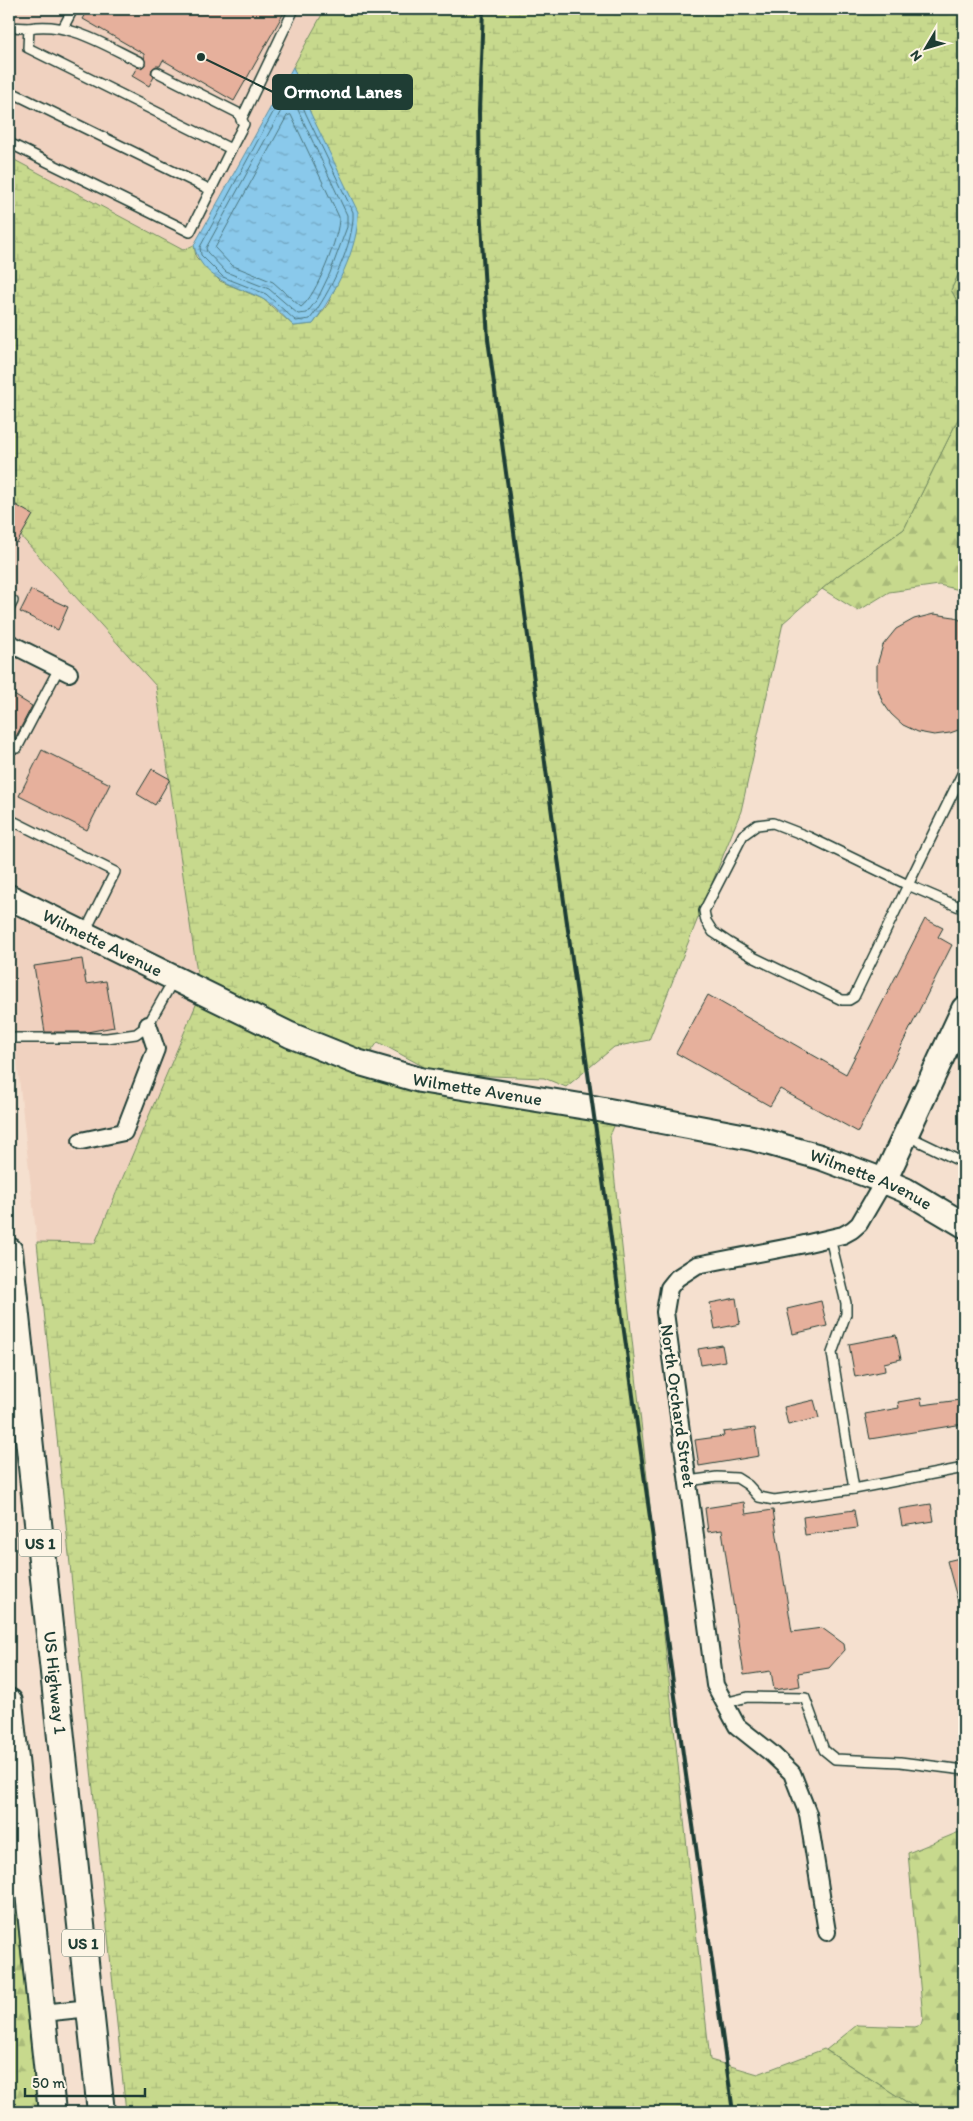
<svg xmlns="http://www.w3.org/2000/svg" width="973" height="2121" font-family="Itim,sans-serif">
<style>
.built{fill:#f0d2c0;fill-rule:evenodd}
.forest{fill:url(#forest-firs);stroke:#738b60}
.wetland{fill:url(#wetland-marsh);stroke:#738b60}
.water{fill:url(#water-ripples);stroke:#5f91a2}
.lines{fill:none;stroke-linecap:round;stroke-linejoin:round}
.shore{stroke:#4a757d;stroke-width:1}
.building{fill:#e6b09c;stroke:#1f3d34}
.lane-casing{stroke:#1f3d34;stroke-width:12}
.street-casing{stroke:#1f3d34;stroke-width:20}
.secondary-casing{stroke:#1f3d34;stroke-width:28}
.primary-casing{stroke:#1f3d34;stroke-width:30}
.lane{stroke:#fcf5e5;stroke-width:9}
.street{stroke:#fcf5e5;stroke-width:16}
.secondary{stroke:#fcf5e5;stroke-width:24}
.primary{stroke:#fcf5e5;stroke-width:26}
.rail{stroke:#1f3d34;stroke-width:4}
.labels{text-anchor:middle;stroke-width:5;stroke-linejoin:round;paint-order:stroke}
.shield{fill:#fcf5e5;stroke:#617469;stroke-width:1}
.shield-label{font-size:16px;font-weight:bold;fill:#1f3d34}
.street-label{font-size:18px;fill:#1f3d34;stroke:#fcf5e5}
.leader{fill:none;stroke:#1f3d34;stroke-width:2}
.callout-dot{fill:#1f3d34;stroke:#fcf5e5;stroke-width:2}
.callout{fill:#1f3d34;stroke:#1f3d34;stroke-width:2}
.callout-label{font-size:19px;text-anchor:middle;font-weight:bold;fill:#fff}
</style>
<defs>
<pattern id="forest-firs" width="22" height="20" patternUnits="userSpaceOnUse" patternTransform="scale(1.25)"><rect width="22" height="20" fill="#c7d98d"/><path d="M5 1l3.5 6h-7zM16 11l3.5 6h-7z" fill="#aabb7a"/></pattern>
<pattern id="wetland-marsh" width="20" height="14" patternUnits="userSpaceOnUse" patternTransform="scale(1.25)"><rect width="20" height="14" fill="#c7d98d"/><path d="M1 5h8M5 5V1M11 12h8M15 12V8" fill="none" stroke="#aabb7a"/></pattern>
<pattern id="water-ripples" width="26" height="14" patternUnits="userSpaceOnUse" patternTransform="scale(1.25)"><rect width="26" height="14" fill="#8ac9eb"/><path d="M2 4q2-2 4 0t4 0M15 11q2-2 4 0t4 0" fill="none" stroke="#70a4bf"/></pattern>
</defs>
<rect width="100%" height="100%" fill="#f5e0cf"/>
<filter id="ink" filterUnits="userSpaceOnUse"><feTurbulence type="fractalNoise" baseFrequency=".02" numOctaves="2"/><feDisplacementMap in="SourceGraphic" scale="10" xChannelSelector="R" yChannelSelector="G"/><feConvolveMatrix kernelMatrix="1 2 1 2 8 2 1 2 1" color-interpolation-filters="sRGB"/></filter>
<g filter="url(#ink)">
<g class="built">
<polygon points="9,9 325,9 194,245 183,250 9,157"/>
<polygon points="9,523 156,686 198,980 9,886 9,654 71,685 81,670 9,633"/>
<path d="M9,907L198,1000L95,1243L37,1242L9,987ZM153,1013L165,1045V1051L132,1135L124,1141L73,1151L72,1134L118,1125L147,1050L137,1021Z"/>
</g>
<g class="forest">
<polygon points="964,262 964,314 951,290"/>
<polygon points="964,401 964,591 939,585 889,592 858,611 822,589 837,576 904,529 960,415"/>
<polygon points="964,1830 964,2112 922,2112 826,2050 857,2025 915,2027 921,2025 923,2018 908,1853"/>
<polygon points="9,1843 38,2112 9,2112"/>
</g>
<g class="wetland">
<polygon points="325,9 964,9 964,262 951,290 964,314 964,401 960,415 904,529 837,576 783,623 741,811 649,1040 614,1047 566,1087 544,1078 465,1075 428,1069 378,1042 368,1056 294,1027 198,980 156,686 9,523 9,157 183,250 194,245 196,257 220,281 263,299 294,326 313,324 328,304 340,277 310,112 293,67"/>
<polygon points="198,1000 285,1043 616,1121 610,1136 710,2060 758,2074 824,2049 922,2112 126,2112 37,1242 95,1243"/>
</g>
<path class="water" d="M293,67L310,112L358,212C359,248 334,295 313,324L294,326C284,317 273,304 261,298C235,285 201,280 194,245Z"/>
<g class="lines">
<g class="shore">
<path d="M293,82L306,114L353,212C355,242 329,295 310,319L296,321L266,294L223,277L201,255L200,247L289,83Z"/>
<polygon points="292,97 347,215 347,227 330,273 318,298 307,313 298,314 269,289 226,272 207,252 206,248 288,98"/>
<path d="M291,115L339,217C340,235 316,297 301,307L273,282L231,265L215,248L287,116Z"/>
</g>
</g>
<g class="building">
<polygon points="89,9 286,9 234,101 163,60 160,66 156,66 152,69 151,73 154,77 149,86 132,76 137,67 141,68 145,65 144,54 83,19"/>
<polygon points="9,501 33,515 17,543 9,537"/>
<polygon points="31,590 68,607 58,630 20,612"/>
<polygon points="934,614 954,617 964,622 964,728 950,733 934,735 918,732 903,725 891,714 882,701 877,686 877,665 883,645 896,629 914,619"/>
<polygon points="9,692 32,706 9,750"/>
<polygon points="42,750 110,784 87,830 19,796"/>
<polygon points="152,769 170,779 155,805 137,794"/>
<polygon points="925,919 943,928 938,937 952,945 858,1132 780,1089 770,1106 676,1053 708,995 846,1074"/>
<polygon points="82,959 86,984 106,981 114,1027 87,1032 45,1032 34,966"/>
<polygon points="736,1298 740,1324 715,1329 710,1303"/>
<polygon points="821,1301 827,1326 793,1334 787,1309"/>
<polygon points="896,1335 901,1359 884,1363 885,1371 855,1377 849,1344"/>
<polygon points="722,1345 725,1361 701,1365 698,1349"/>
<polygon points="921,1398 922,1405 960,1400 963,1424 870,1439 865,1414 899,1408 898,1402"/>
<polygon points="814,1400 819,1418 788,1425 784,1407"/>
<polygon points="755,1428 759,1456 699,1466 695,1440 724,1436 723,1432"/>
<polygon points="744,1502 746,1514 773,1510 792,1632 822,1628 844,1644 845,1650 829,1668 798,1673 800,1686 774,1690 771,1671 744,1675 722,1530 708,1532 705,1508"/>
<polygon points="931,1504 934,1521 902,1526 899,1509"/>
<polygon points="854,1510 857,1528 805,1535 803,1517"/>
<polygon points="964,1557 964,1609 960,1609 947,1561"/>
</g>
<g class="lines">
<defs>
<g id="lane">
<polyline points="9,27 29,28 28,48 231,149 190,232 9,143"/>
<path d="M29,28C69,21 104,45 140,62"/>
<polyline points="63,28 73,9"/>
<polyline points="157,72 238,113 244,124 231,149"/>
<polyline points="9,91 211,190"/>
<polyline points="241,120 294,9"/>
<polyline points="9,599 13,601 9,609"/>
<polyline points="17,748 59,668"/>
<polyline points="964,770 908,885 964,909"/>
<polyline points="15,822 115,872 84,934"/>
<polygon points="773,823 809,837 908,885 854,997 849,1000 842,1000 753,957 728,942 713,932 706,921 704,911 743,835 757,825"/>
<polyline points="9,1038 107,1038 136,1034 148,1025 174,979"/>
<polyline points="906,1135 964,1163"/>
<polyline points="830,1238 846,1303 846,1314 832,1353 854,1489"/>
<polyline points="688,1481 717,1477 737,1478 748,1485 759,1497 774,1500 854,1489 964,1468"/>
<polyline points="724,1703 748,1697 805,1698 824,1750 835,1759 900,1762 964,1770"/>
</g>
<g id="street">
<polyline points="9,643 69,673"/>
<polyline points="81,1141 124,1132 156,1049 148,1025"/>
<polyline points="827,1932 808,1814 792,1773 771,1753 737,1726 715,1685 665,1312 669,1288 677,1278 697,1265 800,1245 843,1235 852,1230 859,1224 884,1181"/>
<polyline points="42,2013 90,2008"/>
</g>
<g id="secondary">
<path id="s1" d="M9,897L290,1035L357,1062L420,1080L593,1108L752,1138L820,1157L884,1181L905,1190L964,1225"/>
<polyline points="884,1181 964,1009"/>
</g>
<g id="primary">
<path id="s2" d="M9,1251L101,2112"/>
<polyline points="9,1702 52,2112"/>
</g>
</defs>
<use href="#lane" class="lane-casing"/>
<use href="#street" class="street-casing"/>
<use href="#secondary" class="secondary-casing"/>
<use href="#primary" class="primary-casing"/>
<use href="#lane" class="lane"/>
<use href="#street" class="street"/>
<use href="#secondary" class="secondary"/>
<use href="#primary" class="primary"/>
<polyline class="rail" points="483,9 479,111 480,207 488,339 556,844 733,2112"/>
</g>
</g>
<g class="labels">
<g class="shield">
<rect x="19" y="1529.5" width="42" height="27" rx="4"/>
<rect x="62" y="1929.5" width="42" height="27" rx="4"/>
</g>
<g class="shield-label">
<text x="40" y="1549">US 1</text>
<text x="83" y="1949">US 1</text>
</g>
<g class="street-label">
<text dy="6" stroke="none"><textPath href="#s1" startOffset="104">Wilmette Avenue</textPath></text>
<text dy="6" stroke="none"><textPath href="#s1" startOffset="509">Wilmette Avenue</textPath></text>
<text dy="6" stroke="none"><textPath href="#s1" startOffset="914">Wilmette Avenue</textPath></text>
<text transform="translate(678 1406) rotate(82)" y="6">North Orchard Street</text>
<text dy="6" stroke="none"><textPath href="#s2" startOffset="434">US Highway 1</textPath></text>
</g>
</g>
<path class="leader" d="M201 57L273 92"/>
<circle class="callout-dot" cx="201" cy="57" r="5"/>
<rect class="callout" x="273" y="75" width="139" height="34" rx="5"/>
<g class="callout-label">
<text x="343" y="98">Ormond Lanes</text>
</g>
<rect width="973" height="2121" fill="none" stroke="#fcf5e5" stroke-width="30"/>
<rect x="15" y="15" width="943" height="2091" fill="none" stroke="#1f3d34" stroke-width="2" filter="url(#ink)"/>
<g transform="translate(926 48) rotate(232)" stroke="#fcf5e5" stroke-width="4" paint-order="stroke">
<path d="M0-4L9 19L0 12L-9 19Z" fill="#1f3d34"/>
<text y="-8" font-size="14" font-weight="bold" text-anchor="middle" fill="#1f3d34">N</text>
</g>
<path d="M25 2088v8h120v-8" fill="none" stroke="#1f3d34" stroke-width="2.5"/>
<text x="32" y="2088" font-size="15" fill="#1f3d34" stroke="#fcf5e5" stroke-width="4" paint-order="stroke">50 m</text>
</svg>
